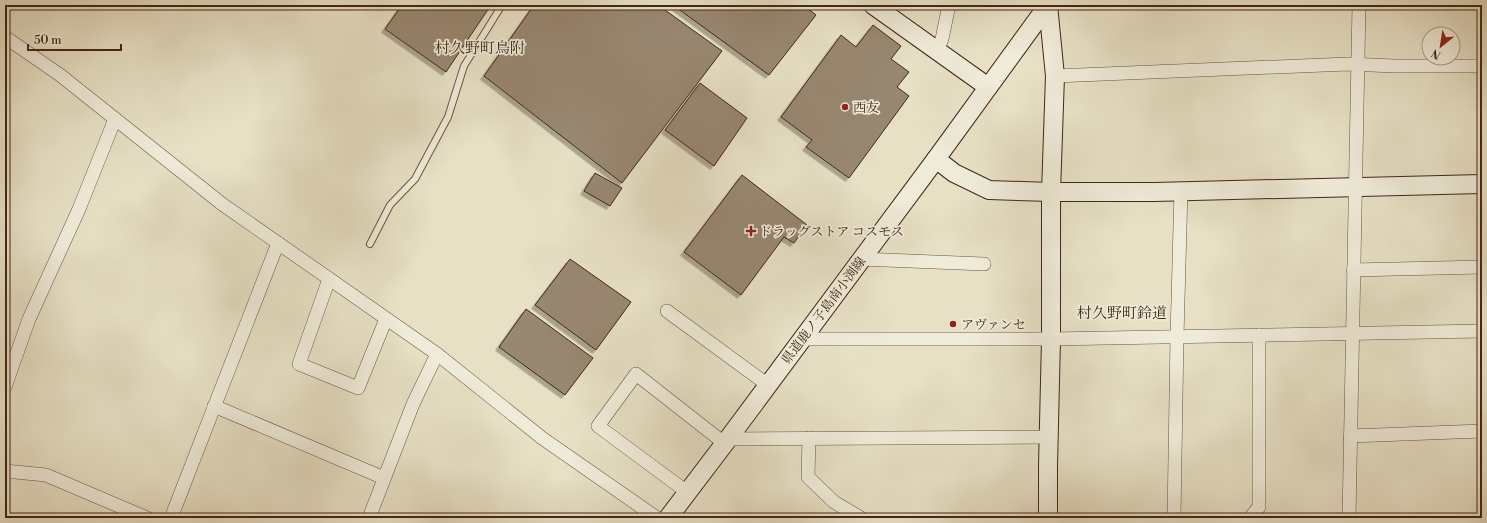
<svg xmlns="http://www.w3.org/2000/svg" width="1487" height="523" font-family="'Libre Bodoni','Noto Serif JP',serif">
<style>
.building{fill:#988771;stroke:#422615;filter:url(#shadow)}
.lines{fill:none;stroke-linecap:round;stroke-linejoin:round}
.lane-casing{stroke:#6b5441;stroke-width:8}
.street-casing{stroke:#6b5441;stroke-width:14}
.secondary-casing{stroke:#422615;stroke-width:20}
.lane{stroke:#efebd9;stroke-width:6}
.street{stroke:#efebd9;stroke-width:13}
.secondary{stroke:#efebd9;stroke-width:18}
.poi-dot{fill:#8f2418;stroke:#efebd9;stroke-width:1.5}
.labels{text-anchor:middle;stroke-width:3.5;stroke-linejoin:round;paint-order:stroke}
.poi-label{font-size:13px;fill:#422615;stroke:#efebd9;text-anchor:start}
.street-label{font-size:13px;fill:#422615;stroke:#efebd9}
.quarter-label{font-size:15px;fill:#422615;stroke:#efebd9}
</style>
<defs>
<filter id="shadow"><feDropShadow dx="-3.5" dy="3.5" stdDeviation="0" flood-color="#0004"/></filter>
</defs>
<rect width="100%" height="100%" fill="#e7e0c5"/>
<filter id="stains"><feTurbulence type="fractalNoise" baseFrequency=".005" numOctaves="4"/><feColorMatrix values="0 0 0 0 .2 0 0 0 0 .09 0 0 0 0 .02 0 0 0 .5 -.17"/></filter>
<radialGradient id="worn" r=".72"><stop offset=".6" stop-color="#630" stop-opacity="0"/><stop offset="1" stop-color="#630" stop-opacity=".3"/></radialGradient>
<g class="building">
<polygon points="402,5 491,5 446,72 385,29"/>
<polygon points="534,5 658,5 722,51 622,183 484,76"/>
<polygon points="673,5 803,5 816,15 769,75"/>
<polygon points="873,25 901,46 891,59 909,72 897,87 909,96 849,178 806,147 812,140 781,117 841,35 856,47"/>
<polygon points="700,83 747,118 714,166 665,130"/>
<polygon points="595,173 622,188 610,206 584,191"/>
<polygon points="742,175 807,225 794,243 784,237 741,295 684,252"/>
<polygon points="570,259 631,302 596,350 535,305"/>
<polygon points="526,309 593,358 565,395 499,347"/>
</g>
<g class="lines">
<defs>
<polyline id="lane" points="370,244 390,205 415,179 448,117 464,66 502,5"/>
<g id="street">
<polyline points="5,37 60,75 222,204 437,354 542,438 657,518"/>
<polyline points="937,51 942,39 949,5"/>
<polyline points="1055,76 1348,64 1395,66 1482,66"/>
<polyline points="861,259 984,264"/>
<polyline points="1353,270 1482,267"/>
<polyline points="329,279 299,364 358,388 386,319"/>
<polyline points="667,311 768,385"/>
<polyline points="801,339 1051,339 1482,331"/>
<polyline points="5,387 29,319 79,209 115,119"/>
<polyline points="214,406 384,478"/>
<polyline points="1350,436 1482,431"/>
<polyline points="809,438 808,477 834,502 861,518"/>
<polyline points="728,439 1049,437"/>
<polyline points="5,471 46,475 147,518"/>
<polyline points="687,492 598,426 636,374 724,443"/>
<polyline points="171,518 278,243"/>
<polyline points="369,518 413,404 437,354"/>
<polyline points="1174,518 1177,337 1181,190"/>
<polyline points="1250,518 1259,507 1259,335"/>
<polyline points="1349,518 1359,5"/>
</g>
<g id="secondary">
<polyline points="873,5 988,87"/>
<polyline points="1048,5 1055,76 1051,192 1051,339 1048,466 1048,518"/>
<polyline points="936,159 954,173 989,190 1051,192 1154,192 1482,184"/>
<polyline points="668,518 728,439 936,159 1048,5"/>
</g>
</defs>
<use href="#lane" class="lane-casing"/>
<use href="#street" class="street-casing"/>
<use href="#secondary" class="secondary-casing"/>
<use href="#lane" class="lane"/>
<use href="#street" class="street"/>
<use href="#secondary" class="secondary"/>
</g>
<g class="poi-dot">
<circle cx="845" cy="107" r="4"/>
<path d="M749 225h4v4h4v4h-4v4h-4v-4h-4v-4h4z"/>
<circle cx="953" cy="324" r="4"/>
</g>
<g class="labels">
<g class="poi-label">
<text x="853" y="112">西友</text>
<text x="759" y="236">ドラッグストア コスモス</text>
<text x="961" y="329">アヴァンセ</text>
</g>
<g class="street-label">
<text transform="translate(823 310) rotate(-53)" y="5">県道鹿ノ子島南小渕線</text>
</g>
<g class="quarter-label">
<text x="480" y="53">村久野町鳥附</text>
<text x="1122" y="318">村久野町鈴道</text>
</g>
</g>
<rect width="1487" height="523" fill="none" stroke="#e7e0c5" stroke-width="20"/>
<rect x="6" y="6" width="1475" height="511" fill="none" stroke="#422615" stroke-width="2"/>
<rect x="10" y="10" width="1467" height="503" fill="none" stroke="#422615"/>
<g transform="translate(1441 46) rotate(210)"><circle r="19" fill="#efebd9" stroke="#aa9c8b"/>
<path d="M0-3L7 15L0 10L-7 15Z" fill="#8f2418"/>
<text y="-6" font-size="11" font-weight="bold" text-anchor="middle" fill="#422615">N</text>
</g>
<path d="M28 44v6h93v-6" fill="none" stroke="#422615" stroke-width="2"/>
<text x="34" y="44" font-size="12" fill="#422615" stroke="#efebd9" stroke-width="3" paint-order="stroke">50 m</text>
<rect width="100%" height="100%" filter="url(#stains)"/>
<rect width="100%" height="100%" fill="url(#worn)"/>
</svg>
